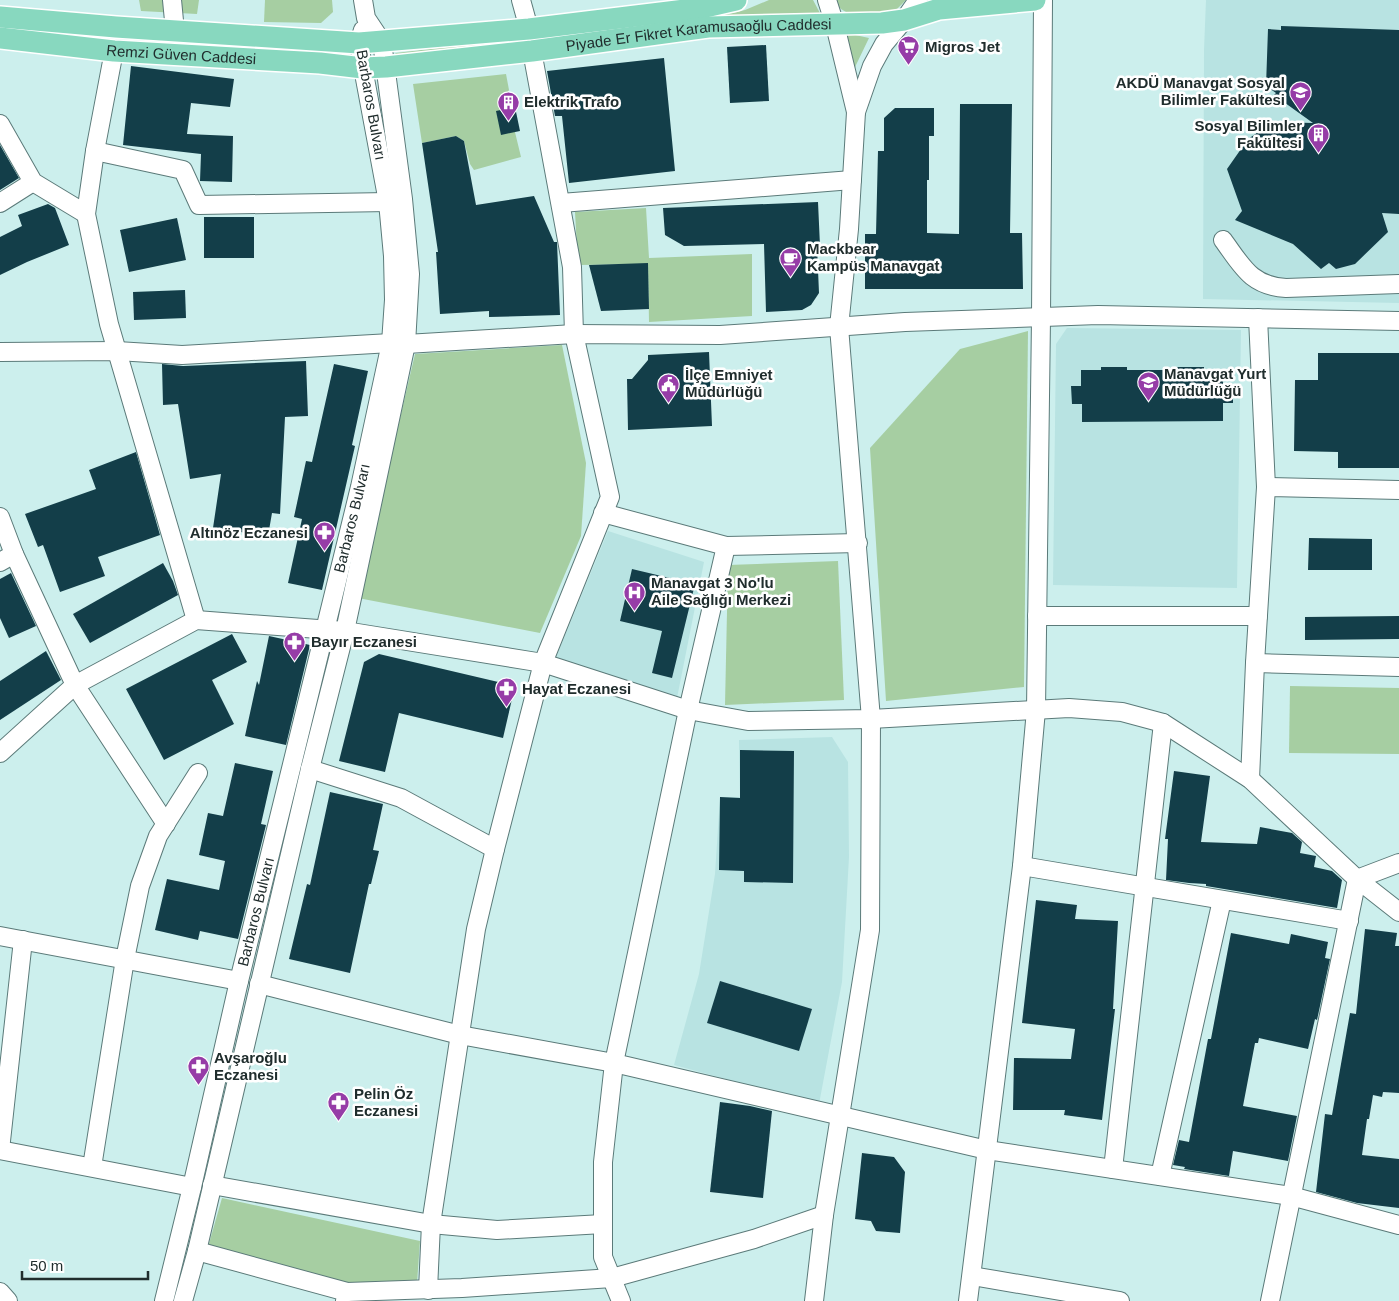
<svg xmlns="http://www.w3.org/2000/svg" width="1399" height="1301" font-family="Helvetica,sans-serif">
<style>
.built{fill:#b8e3e2}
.green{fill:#a6cea2}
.building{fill:#133e49}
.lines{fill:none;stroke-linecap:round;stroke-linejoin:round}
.minor-casing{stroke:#5b7a79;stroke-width:20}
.major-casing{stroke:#fff;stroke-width:24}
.minor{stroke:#fff;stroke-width:18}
.major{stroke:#88d8bf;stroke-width:21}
.labels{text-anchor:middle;stroke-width:5;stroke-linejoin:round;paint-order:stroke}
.street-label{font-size:15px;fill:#202d2d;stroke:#fff}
.poi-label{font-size:15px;font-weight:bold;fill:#202d2d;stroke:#fff;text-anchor:start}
</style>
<rect width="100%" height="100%" fill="#ccefed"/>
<g class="built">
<polygon points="1206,0 1399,0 1399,303 1203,299 1204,50"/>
<polygon points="1067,328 1241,330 1237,588 1053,585 1056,344"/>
<polygon points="608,531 704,562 677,698 555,660"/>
<polygon points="832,737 848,762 849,857 842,982 819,1104 674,1065 699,974 715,874 720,797 740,797 739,740"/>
</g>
<g class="green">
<polygon points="139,0 199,0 197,14 141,11"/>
<polygon points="265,0 332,0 333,12 321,23 264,22"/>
<polygon points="769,0 813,0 821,15 393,58 393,56 396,53 733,13 745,10"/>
<polygon points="833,0 906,0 896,10 886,16 851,15 841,9"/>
<polygon points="846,33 869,38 856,65 851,81"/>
<polygon points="506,74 509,90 506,95 521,157 474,170 470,164 464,141 456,136 422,143 413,84"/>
<polygon points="646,208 649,258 752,254 752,316 649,322 648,264 578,265 575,212"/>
<polygon points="1028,331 1024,687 886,701 870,448 960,349"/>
<polygon points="562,345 586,463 581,536 540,633 358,598 415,354"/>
<polygon points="838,561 844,700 725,705 728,565"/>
<polygon points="1290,686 1399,688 1399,754 1289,753"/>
<polygon points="222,1198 420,1241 417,1283 347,1292 206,1254"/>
</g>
<g class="building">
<polygon points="1281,26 1399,30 1399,214 1382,213 1388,232 1355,264 1336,269 1329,263 1321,269 1293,244 1235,220 1242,211 1227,169 1248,139 1273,122 1313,123 1274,95 1276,93 1266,86 1268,29 1281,30"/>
<polygon points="766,45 769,101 730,103 727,47"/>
<polygon points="664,58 675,171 569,183 562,116 555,116 547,71"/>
<polygon points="131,66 234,79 230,107 191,103 187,134 233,136 232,182 200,181 201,154 123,145"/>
<polygon points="960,104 1012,104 1010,233 1022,233 1023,289 865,289 865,234 876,234 878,151 884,151 884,118 895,108 934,108 934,136 929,136 929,180 927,180 927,233 959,234"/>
<polygon points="515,107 520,131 501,135 496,111"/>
<polygon points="456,136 464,141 476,205 534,196 554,242 557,242 560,315 489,317 489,311 440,314 436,252 438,252 422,143"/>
<polygon points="0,145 19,178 0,190"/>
<polygon points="818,202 820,246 817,246 819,293 811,305 802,310 766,312 764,244 684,246 665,235 663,208"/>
<polygon points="48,204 55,208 69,245 27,262 0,275 0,237 22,226 18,215"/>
<rect x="204" y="217" width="50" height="41"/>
<polygon points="177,218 186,260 129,272 120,230"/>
<polygon points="648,263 649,309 601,311 589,265"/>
<polygon points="185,290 186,318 134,320 133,292"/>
<polygon points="709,352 712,426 628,430 627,379 632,379 648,360 648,355"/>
<polygon points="1318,353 1399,353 1399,468 1338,468 1338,452 1294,451 1295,380 1318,380"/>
<polygon points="306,361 308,416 285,417 280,514 272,513 268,536 213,528 221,474 190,479 178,404 163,405 162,364 183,366"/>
<polygon points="334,364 368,371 352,445 355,446 322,590 288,583 302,519 294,517 306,461 312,462"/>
<polygon points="1101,367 1127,367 1127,370 1177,370 1177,367 1204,367 1204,370 1223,370 1223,385 1233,385 1233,403 1223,403 1223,421 1082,422 1082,404 1072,404 1071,386 1081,386 1081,370 1101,370"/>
<polygon points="136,452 160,535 98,557 105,576 60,592 43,545 38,547 25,514 96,489 89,470"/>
<polygon points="1309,538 1372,539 1372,570 1308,570"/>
<polygon points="163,563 173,581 178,595 90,643 73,614"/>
<polygon points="632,569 695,584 672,678 652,673 662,631 620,621"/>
<polygon points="11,573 36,626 9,638 0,618 0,579"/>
<polygon points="1399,616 1399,639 1305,640 1305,617"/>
<polygon points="232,634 247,662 212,680 234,724 164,760 126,689"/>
<polygon points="269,636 310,645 286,745 245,736 257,681 259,685"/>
<polygon points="46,651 61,680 0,720 0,681"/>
<polygon points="379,654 515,686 503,738 399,713 385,772 339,761 364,662"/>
<polygon points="740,750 794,751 793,883 744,882 744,871 719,870 720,797 740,798"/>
<polygon points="235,763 273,771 261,824 266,825 238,939 200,931 198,940 155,930 167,879 219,890 225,861 199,855 208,813 223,816"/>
<polygon points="1174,771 1210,776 1201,842 1257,844 1260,827 1292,833 1302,842 1300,853 1316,856 1314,867 1332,871 1342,880 1337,908 1206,886 1206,884 1189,883 1166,880 1168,839 1165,839"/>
<polygon points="330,792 383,804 373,850 379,851 371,884 369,884 350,973 289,959 307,884 310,885"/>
<polygon points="1036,900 1077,905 1075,919 1118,921 1113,1009 1115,1009 1102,1120 1064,1115 1065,1110 1013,1110 1014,1058 1071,1059 1075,1029 1022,1023"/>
<polygon points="1365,929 1397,933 1395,946 1399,946 1399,1093 1383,1092 1382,1097 1373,1095 1369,1119 1367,1119 1362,1155 1399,1159 1399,1208 1357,1203 1316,1192 1325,1114 1332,1115 1350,1013 1356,1014"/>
<polygon points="1231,933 1289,944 1291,934 1328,942 1325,958 1330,959 1317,1020 1315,1019 1308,1049 1259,1038 1258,1043 1255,1043 1243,1106 1297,1116 1288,1161 1233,1151 1229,1176 1184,1169 1185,1167 1173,1165 1179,1140 1189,1142 1208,1039 1211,1039"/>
<polygon points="720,981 812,1009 799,1051 707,1023"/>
<polygon points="720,1102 750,1106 772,1111 763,1198 710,1192"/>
<polygon points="862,1153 894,1157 905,1172 900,1233 876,1231 871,1221 855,1219"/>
</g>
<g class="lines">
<defs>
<g id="minor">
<polyline points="172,0 175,31"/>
<polyline points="521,0 529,29"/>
<polyline points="827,0 835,25 856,112"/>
<polyline points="114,51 95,151 86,214 109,324 196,620"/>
<polyline points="0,124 33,182 86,214"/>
<polyline points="95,151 183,170 199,205 388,202"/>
<polyline points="0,203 33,182"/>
<polyline points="561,203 852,180"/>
<path d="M1223,240C1242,266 1251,286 1286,288L1399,284"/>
<polyline points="1258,318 1266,487"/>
<polyline points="406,344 574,334 720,335 905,322 1098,315 1399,321"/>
<polyline points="0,352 117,351 182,355 391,343"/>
<polyline points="603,513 726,546 858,543"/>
<polyline points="0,517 14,554 75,685 166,824"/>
<polyline points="0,562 14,554"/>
<polyline points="1037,616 1258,616"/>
<polyline points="1255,663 1399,667"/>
<polyline points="0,753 75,685 196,620 345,631 543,663 688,710 748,721 871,719 1069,708 1122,712 1163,723 1250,779 1357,879 1399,912"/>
<polyline points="310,769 401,798 495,849"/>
<polyline points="1250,779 1255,663 1266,487 1399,490"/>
<polyline points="1022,866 1349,921"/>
<polyline points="0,936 239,981"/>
<polyline points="259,984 460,1035 614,1063 987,1150 1291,1196 1399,1225"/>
<polyline points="0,1150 23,940"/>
<polyline points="0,1150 192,1187"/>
<polyline points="92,1167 125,959 140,886 158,836 198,773"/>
<polyline points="1113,1169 1163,723"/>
<polyline points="1160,1176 1222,900"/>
<polyline points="212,1185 431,1224 497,1230 603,1224"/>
<polyline points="197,1251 347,1292"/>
<polyline points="972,1276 1120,1301"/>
<polyline points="428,1290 431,1224 476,929 495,849 543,663 610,497 574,334 572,267 532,51"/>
<polyline points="0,1292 8,1301"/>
<path id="s1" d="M164,1301L192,1187L239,981L360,487L391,343L394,300L393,256L388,202L363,68L359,43L363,30"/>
<polyline points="183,1301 197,1251 310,769 345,631 406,344 410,274 403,199 382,42 366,18 363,0"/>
<polyline points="345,1301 347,1292 462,1288 612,1278 754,1239 824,1215"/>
<polyline points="621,1301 603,1257 603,1162 614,1063 688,710 726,546"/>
<polyline points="814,1301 824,1215 870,930 871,719 839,327 849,229 856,112 872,66 884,44 904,20 918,0"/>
<polyline points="968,1301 1022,866 1036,710 1041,318 1043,0"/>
<polyline points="1270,1301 1357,879 1399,863"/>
</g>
<g id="major">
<polyline points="0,17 116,27 359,43 529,29 701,8 736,0"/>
<path id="s2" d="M0,38L114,51L320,63L363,68L386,67L532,51L708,27L882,23L904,20L939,9L1035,0"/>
</g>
</defs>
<use href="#minor" class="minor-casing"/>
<use href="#major" class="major-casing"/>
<use href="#minor" class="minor"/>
<use href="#major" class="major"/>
</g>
<defs>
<symbol id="supermarket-pin" viewBox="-11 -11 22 30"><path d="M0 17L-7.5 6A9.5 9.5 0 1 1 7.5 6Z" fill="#963ca7" stroke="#fff"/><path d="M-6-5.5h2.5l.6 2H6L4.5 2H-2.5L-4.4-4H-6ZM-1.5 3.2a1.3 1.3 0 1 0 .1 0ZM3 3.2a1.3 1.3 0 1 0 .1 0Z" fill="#fff"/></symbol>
<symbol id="university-pin" viewBox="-11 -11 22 30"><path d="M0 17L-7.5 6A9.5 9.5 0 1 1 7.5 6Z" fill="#963ca7" stroke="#fff"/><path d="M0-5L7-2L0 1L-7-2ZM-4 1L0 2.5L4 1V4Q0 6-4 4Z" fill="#fff"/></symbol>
<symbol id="building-pin" viewBox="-11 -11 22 30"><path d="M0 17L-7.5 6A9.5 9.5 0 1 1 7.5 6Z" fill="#963ca7" stroke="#fff"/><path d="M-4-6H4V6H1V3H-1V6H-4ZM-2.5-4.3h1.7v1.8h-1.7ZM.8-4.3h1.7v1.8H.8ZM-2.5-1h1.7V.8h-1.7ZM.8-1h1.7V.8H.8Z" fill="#fff"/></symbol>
<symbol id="cafe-pin" viewBox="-11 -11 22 30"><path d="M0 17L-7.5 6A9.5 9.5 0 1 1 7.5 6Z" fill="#963ca7" stroke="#fff"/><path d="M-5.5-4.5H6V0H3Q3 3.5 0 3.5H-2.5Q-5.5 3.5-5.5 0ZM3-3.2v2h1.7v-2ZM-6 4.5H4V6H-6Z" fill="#fff"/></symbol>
<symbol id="school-pin" viewBox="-11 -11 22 30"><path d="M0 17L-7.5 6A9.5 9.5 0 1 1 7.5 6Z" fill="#963ca7" stroke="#fff"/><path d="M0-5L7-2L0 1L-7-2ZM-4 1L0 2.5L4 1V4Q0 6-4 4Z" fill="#fff"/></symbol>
<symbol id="civic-pin" viewBox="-11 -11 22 30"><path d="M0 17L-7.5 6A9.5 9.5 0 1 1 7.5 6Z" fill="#963ca7" stroke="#fff"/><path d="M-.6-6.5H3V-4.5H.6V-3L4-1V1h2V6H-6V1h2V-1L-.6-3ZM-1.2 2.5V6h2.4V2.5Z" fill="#fff"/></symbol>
<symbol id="pharmacy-pin" viewBox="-11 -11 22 30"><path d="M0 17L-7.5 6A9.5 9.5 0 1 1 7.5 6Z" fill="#963ca7" stroke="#fff"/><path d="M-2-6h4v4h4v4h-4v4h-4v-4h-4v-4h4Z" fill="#fff"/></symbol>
<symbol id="hospital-pin" viewBox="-11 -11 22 30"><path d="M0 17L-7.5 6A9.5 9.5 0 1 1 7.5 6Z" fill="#963ca7" stroke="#fff"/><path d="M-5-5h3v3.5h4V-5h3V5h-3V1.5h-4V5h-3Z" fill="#fff"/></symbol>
</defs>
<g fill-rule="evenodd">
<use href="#supermarket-pin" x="896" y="34" width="25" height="34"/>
<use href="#university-pin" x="1288" y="80" width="25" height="34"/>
<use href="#building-pin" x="496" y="90" width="25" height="34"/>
<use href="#building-pin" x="1306" y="122" width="25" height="34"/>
<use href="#cafe-pin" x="778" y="246" width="25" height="34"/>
<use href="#school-pin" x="1136" y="370" width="25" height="34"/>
<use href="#civic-pin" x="656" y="372" width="25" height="34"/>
<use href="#pharmacy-pin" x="312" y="520" width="25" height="34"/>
<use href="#hospital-pin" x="622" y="580" width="25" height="34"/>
<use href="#pharmacy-pin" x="282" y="630" width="25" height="34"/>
<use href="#pharmacy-pin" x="494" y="676" width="25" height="34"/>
<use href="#pharmacy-pin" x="186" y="1054" width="25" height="34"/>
<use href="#pharmacy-pin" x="326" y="1090" width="25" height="34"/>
</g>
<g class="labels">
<g class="street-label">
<text dy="5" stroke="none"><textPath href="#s2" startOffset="702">Piyade Er Fikret Karamusaoğlu Caddesi</textPath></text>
<text dy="5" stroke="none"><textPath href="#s2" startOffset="182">Remzi Güven Caddesi</textPath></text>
<text transform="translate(371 105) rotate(80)" y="5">Barbaros Bulvarı</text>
<text dy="5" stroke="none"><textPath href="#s1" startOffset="805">Barbaros Bulvarı</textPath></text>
<text dy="5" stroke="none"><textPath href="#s1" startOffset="400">Barbaros Bulvarı</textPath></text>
</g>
<g class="poi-label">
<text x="925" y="52">Migros Jet</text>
<text x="1285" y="88" text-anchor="end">AKDÜ Manavgat Sosyal<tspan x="1285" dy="17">Bilimler Fakültesi</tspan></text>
<text x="524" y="107">Elektrik Trafo</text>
<text x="1302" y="131" text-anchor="end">Sosyal Bilimler<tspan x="1302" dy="17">Fakültesi</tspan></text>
<text x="807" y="254">Mackbear<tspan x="807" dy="17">Kampüs Manavgat</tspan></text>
<text x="1164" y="379">Manavgat Yurt<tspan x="1164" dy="17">Müdürlüğü</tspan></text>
<text x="685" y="380">İlçe Emniyet<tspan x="685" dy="17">Müdürlüğü</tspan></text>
<text x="308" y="538" text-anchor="end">Altınöz Eczanesi</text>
<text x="651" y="588">Manavgat 3 No'lu<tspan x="651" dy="17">Aile Sağlığı Merkezi</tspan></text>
<text x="311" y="647">Bayır Eczanesi</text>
<text x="522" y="694">Hayat Eczanesi</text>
<text x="214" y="1063">Avşaroğlu<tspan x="214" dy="17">Eczanesi</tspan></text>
<text x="354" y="1099">Pelin Öz<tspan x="354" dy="17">Eczanesi</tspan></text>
</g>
</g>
<path d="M22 1271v8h126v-8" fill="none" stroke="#202d2d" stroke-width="2.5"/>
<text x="30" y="1271" font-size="15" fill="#202d2d" stroke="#ffffff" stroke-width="4" paint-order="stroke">50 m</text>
</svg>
